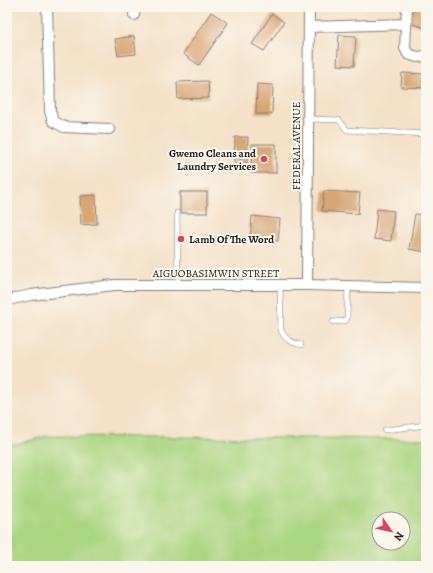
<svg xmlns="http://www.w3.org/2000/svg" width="433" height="573" font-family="Alegreya,serif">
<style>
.green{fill:#aad581;stroke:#63784e;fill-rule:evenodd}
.building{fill:#d7a676}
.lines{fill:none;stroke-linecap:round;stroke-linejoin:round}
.service-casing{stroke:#887e72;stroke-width:6}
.minor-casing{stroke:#887e72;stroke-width:12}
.service{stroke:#fff;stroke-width:5}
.minor{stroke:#fff;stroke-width:10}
.poi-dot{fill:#d1495b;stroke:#fbf7ec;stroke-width:1.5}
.labels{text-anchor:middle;stroke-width:4;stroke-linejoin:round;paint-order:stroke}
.street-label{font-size:11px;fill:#1c1c1c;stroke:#fbf7ec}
.poi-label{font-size:11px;font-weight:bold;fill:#1c1c1c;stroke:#fbf7ec;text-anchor:end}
</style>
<rect width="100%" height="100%" fill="#fbf7ec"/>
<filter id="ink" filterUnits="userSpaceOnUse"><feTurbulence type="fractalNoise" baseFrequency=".025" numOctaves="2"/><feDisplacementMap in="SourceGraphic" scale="8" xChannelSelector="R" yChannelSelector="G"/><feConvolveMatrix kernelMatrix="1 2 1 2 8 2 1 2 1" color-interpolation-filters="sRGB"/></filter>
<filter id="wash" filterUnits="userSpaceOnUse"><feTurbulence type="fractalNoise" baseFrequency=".012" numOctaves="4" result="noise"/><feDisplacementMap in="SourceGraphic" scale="16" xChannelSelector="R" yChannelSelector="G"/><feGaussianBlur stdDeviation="0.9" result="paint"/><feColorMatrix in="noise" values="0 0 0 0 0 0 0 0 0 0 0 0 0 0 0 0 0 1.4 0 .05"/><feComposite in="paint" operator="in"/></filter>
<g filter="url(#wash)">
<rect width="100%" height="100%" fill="#f4e1c7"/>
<path class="green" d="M48,436L426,439V563L7,565V446ZM379,519H403V543H379Z"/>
<g id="blocks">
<g class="building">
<polygon points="414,7 426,7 426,28 409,23"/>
<polygon points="211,12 228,23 199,65 183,54"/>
<polygon points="272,14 284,22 264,51 252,44"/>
<polygon points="339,35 356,36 354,66 337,65"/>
<polygon points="134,36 136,54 118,56 115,39"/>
<polygon points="402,73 426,74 426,88 401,87"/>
<polygon points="208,81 209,98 178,99 177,82"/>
<polygon points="257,84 273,85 272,114 256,114"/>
<polygon points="235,137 248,137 247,163 234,163"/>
<polygon points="252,144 276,144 276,173 251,173"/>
<polygon points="324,191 360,193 358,214 322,211"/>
<rect x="180" y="192" width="27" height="21"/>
<polygon points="96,195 97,224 81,225 80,196"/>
<polygon points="377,209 394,211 391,241 374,239"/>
<polygon points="415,214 426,215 426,252 409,249"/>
<polygon points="252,216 280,219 278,241 250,238"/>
</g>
</g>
</g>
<g filter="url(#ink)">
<use href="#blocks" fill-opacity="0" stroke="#887e72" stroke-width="1"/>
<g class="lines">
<defs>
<g id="service">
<polyline points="308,119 339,120 347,130 426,134"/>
<polyline points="177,213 178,285"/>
<path d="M280,285L281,330C285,340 291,342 301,345"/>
<polyline points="333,322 345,321 347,318 348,286"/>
<polyline points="385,430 426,425"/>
</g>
<g id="minor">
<polyline points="47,7 50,111 53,121 64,127 109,129"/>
<polyline points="407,7 405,48 408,54 417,57 426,56"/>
<polyline points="134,15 135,7"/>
<polyline points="309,27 406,24"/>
<polyline points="307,285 309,7"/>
<polyline points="7,300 31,295 114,285 307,285 426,288"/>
</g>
</defs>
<use href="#service" class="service-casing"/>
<use href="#minor" class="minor-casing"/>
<use href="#service" class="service"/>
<use href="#minor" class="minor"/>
</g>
</g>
<g class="poi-dot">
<circle cx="264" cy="159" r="4"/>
<circle cx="181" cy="239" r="4"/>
</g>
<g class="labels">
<g class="street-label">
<text transform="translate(296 146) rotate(-90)" y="4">FEDERAL AVENUE</text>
<text x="216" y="277">AIGUOBASIMWIN STREET</text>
</g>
<g class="poi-label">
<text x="256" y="157">Gwemo Cleans and<tspan x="256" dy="13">Laundry Services</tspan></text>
<text x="189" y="243" text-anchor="start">Lamb Of The Word</text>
</g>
</g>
<rect width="433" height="573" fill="none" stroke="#fbf7ec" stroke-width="24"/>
<g transform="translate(391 531) rotate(124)"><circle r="19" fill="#fbf7ec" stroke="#a29f99"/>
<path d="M0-3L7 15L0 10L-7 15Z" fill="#d1495b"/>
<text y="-6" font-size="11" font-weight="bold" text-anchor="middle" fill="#1c1c1c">N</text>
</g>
</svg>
